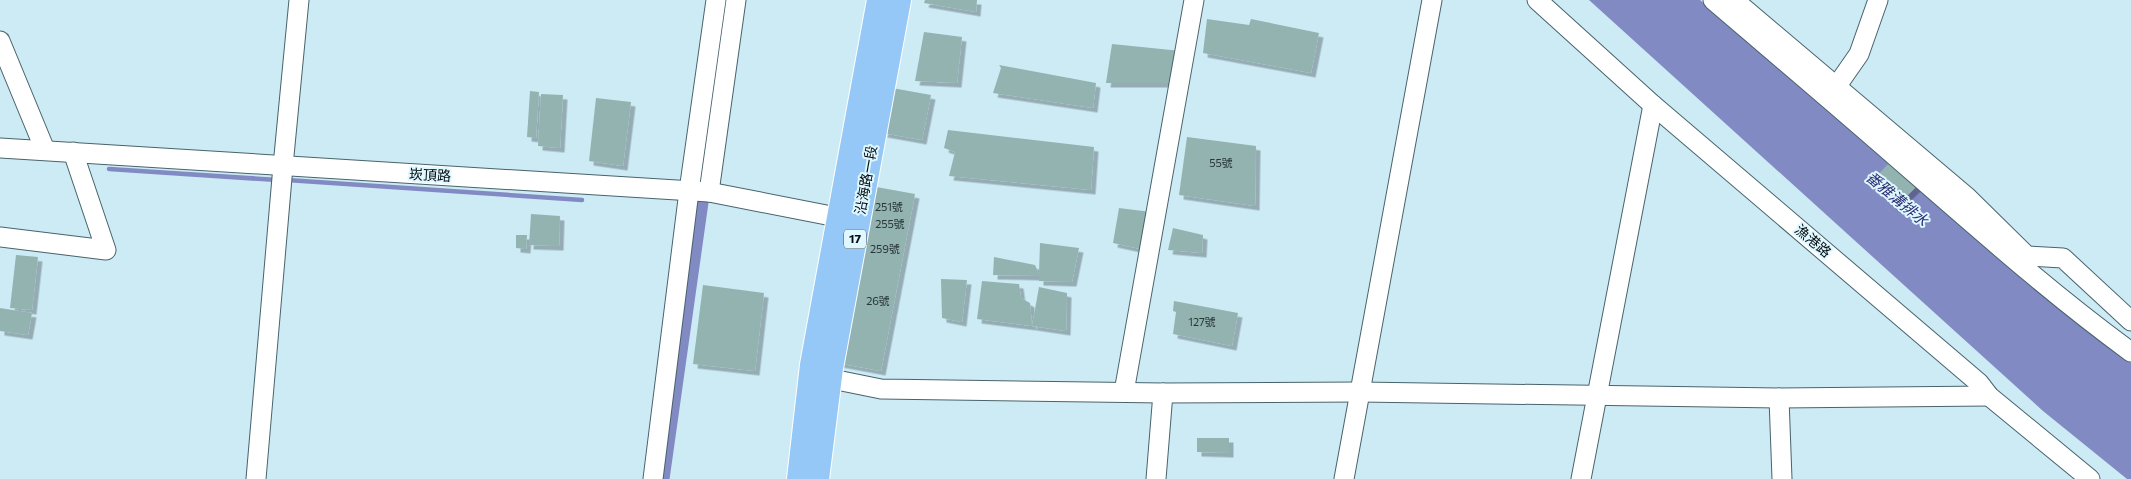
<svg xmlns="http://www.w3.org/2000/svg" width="2131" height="479" font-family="Commissioner,'Noto Sans TC',sans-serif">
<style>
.water{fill:#828ac4}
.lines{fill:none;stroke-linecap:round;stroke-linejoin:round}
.stream{stroke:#828ac4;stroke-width:4.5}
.canal{stroke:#828ac4;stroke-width:15}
.building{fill:#93b3b0;filter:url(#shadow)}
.minor-casing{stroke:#48636b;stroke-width:21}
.major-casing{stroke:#fff;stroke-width:26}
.minor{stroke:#fff;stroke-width:19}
.major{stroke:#95c8f7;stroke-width:24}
.labels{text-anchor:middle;stroke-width:4;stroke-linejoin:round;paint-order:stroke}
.number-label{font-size:11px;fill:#283638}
.shield{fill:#dff7ff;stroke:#465358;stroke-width:1}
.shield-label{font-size:12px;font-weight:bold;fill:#040d10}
.street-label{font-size:14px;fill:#040d10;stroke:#dff7ff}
.water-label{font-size:15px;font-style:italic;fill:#2c2d73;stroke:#dff7ff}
</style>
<defs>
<filter id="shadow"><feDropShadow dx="4.5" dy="4.5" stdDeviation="0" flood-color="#0004"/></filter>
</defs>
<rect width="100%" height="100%" fill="#cdebf5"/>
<polygon class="water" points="1589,0 1700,0 1844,118 2131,363 2131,479 2127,479 2043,411"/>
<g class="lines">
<g class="stream">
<polyline points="109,169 277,180"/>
<polyline points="287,180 582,200"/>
</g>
<polyline class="canal" points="662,479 704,181"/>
</g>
<g class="building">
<polygon points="925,0 977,0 976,12 924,3"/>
<polygon points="1207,19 1249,25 1251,19 1319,33 1311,73 1203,53"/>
<polygon points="924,32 962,37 957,83 915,81"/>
<polygon points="1112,44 1181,51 1173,83 1106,83"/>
<polygon points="999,65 1096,83 1093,108 993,93 1001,68"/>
<polygon points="892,88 931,95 922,140 883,133"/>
<polygon points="530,91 539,92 536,138 527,137"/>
<polygon points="541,94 563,95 560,148 538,146"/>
<polygon points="596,98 631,102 623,166 589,161"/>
<polygon points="948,130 1094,147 1091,190 949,176 955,152 944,148"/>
<polygon points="1187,137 1256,146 1255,206 1179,195"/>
<polygon points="1891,161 1917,186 1895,208 1870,183"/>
<polygon points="871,186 915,194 881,371 838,363"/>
<polygon points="1119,208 1151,212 1145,250 1113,243"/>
<polygon points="531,214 560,216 559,246 529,245"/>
<polygon points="1173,228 1203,235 1202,253 1168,250"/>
<polygon points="516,235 527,235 526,249 516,248"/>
<polygon points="1040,243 1079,248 1072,282 1039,281 1039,276 993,275 994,257 1035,265 1039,274"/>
<polygon points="16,255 38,257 32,310 10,308"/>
<polygon points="941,279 967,280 962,322 942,318"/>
<polygon points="982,281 1019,284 1021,298 1030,303 1032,326 977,319"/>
<polygon points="703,285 764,293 755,371 693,364"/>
<polygon points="1039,287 1067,293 1066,331 1032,326"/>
<polygon points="1174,301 1238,313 1232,346 1173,334 1176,312 1173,311"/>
<polygon points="0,308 32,313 28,335 0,331"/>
<polygon points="1197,438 1229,438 1229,453 1197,452"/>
</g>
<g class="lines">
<defs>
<g id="minor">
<polyline points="1537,0 1653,105 1979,383 1989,396 2090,479"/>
<path d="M1713,0C1782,59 1852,118 1920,178C1989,238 2057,298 2131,352"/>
<polyline points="1734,0 1967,197 2027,256 2063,258 2131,321"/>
<polyline points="0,41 45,150"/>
<polyline points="1836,98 1836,87 1859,54 1878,0"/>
<polyline points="0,148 709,192 852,220"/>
<polyline points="709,192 736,0"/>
<polyline points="0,237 106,250 73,152"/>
<polyline points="817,376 881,389 1163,393 1360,392 1779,398 1989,396"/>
<polyline points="1124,392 1194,0"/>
<polyline points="1779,398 1782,479"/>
<polyline points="256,479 283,166 299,0"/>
<polyline points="653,479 689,191 716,0"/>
<polyline points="1156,479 1163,393"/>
<polyline points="1344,479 1432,0"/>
<polyline points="1581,479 1653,105"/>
</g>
<g id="major">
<polyline points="799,479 812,365 879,0"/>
<polyline points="817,479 831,368 899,0"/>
</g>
</defs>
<use href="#minor" class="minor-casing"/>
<use href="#major" class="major-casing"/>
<use href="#minor" class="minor"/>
<use href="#major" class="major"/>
</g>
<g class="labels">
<g class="number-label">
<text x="1221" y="167">55號</text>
<text x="889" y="211">251號</text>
<text x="890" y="228">255號</text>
<text x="885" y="253">259號</text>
<text x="878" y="305">26號</text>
<text x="1202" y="326">127號</text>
</g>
<rect class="shield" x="844" y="229.5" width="22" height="19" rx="4"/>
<g class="shield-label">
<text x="855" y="243">17</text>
</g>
<g class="street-label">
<text transform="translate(430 175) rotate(3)" y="5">崁頂路</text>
<text transform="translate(866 180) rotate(-80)" y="5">沿海路一段</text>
<text transform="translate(1813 241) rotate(40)" y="5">漁港路</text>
</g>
<g class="water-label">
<text transform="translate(1897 199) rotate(40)" y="5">番雅溝排水</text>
</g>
</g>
</svg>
